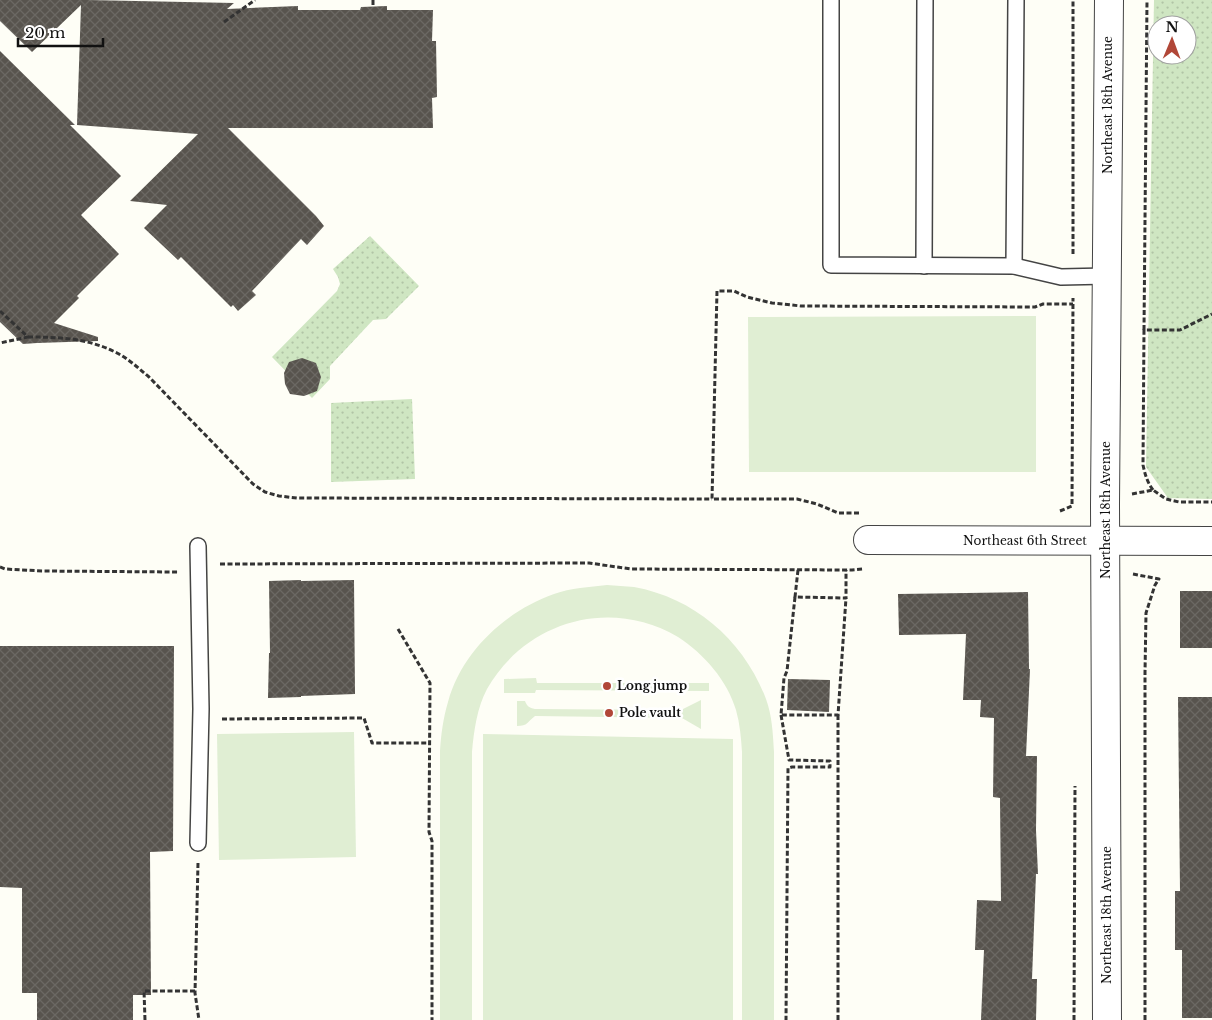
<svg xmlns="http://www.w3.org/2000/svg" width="1212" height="1020" font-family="'Libre Baskerville',serif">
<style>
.grass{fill:url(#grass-dots);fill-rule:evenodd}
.pitch{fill:#e0eed3}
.building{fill:url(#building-cross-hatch)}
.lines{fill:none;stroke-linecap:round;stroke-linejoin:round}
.lane-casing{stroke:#444;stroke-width:18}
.street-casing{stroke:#444;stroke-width:30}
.path{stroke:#333;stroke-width:3;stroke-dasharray:5 2.5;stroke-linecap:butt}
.lane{stroke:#fff;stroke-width:15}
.street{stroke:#fff;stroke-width:28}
.poi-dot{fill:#b14738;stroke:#fff;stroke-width:2}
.labels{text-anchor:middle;stroke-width:5;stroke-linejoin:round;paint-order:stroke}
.street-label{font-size:12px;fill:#111;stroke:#fff}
.poi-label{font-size:12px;font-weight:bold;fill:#111;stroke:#fff;text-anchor:start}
</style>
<defs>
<pattern id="grass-dots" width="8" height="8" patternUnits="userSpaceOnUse" patternTransform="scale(1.25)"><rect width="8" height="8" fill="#cfe6c2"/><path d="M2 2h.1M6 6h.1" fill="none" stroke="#b1c4a6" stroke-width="1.8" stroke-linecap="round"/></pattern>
<pattern id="building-cross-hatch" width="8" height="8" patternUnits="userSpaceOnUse" patternTransform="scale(1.25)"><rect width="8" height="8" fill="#58544e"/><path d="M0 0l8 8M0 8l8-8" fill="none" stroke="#6b6863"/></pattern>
</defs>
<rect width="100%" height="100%" fill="#fefef6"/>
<g class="grass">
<path d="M1154,0H1212V499L1168,498L1146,467ZM1157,25H1187V55H1157Z"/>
<polygon points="370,236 419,286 386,319 373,320 330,366 330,379 312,398 272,357 337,291 340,284 338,277 333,269"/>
<polygon points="412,399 415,479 331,482 331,403"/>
</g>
<g class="pitch">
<polygon points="1036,316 1036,472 749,472 748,317"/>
<path d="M607,585C616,586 625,586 634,587C695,598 744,641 766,699C772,715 773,734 774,752V1020H742V752C741,738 740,724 736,710C727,680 704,654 678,637C610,597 526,621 487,689C477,708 474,730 472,752V1020H440V751C441,735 443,719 448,702C462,651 506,611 554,594C571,588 589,587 607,585Z"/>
<polygon points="536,678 537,683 709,683 709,691 536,690 535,693 504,693 504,679"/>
<path d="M701,700V729L682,718L535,716C527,722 528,726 517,726V701H525C527,706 529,708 535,709L681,710Z"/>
<polygon points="354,732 356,857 219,860 217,734"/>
<polygon points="483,734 733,739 733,1020 483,1020"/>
</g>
<g class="building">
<polygon points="0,0 87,0 234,3 227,9 298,6 298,10 360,10 361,7 387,6 387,10 433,10 432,41 436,41 437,97 432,98 433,128 228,128 316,216 324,226 307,245 301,239 252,291 256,295 238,311 233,305 231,307 181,257 178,260 144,228 167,205 130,201 198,134 77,125 81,5 32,52 0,21"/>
<polygon points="0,51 75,125 70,125 121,176 81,215 119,254 77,296 79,298 54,323 98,337 98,341 37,343 23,344 0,322"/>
<polygon points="302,358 316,363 321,377 317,391 304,396 290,394 285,384 284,373 289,362"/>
<polygon points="301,580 301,581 354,580 355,694 301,696 301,697 268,698 269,653 270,653 269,581"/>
<rect x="1180" y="591" width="32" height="57"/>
<polygon points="1028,592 1029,669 1030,669 1026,756 1037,756 1036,830 1038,874 1036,874 1032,979 1037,979 1036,1020 981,1020 984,950 975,950 977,900 1001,901 1000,798 993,797 994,718 980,717 981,700 963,700 966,634 899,635 898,594"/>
<polygon points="0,646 174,646 173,851 150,852 151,995 133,995 133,1020 37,1020 37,993 22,993 22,888 0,887"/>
<polygon points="788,679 830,680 829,712 787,710"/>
<polygon points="1178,697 1212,697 1212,1018 1182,1018 1182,950 1175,950 1175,891 1180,891"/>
</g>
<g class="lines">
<defs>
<g id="lane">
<polyline points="831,0 831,265 1014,266 1061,277 1107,276"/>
<polyline points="924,266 925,0"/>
<polyline points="1014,266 1016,0"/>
<polyline points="198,546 201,709 198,843"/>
</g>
<g id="street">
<polyline points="868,540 1212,541"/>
<polyline points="1107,1020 1105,505 1109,0"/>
</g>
</defs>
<use href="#lane" class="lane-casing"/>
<use href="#street" class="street-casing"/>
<g class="path">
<polyline points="373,0 373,6"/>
<polyline points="224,22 255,0"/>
<polyline points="1073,254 1073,0"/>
<polyline points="0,311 28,337 0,343"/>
<polyline points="1144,330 1147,0"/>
<path d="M28,337C58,337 87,338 115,352C128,358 138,368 149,377L253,484L265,492L279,496L297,498L712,499"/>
<path d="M1153,490C1147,482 1145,474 1143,465L1144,330H1180L1212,314"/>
<polyline points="1132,494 1153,490 1166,499 1179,502 1212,502"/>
<polyline points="1060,511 1072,506 1073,298"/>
<polyline points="859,513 838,513 817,504 797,499 712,499 717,291 734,291 747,297 772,303 801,306 1035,307 1043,304 1073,304"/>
<polyline points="220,564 589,563 631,569 852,570 863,569"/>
<polyline points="0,567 5,569 42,571 178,572"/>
<polyline points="798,570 795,597 846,598 846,570"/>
<polyline points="1133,574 1159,579 1155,585 1146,613 1145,673 1145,1020"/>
<polyline points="795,597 787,671 784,678 781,715 838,715 846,598"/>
<polyline points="398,629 430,683 429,832 432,841 432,1020"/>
<polyline points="781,715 789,760 830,761 830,767 792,767 788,768 786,1020"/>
<polyline points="838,715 838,1020"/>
<polyline points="222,719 364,718 372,743 429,743"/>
<polyline points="198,863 195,993 199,1020"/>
<polyline points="145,1020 144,991 195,991"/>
<polyline points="1074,1020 1075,786"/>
</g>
<use href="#lane" class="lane"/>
<use href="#street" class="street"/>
</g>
<g class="poi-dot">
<circle cx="607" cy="686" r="5"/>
<circle cx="609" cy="713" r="5"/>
</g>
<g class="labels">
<g class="street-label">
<text transform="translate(1108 105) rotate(-90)" y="4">Northeast 18th Avenue</text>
<text transform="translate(1106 510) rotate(-90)" y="4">Northeast 18th Avenue</text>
<text x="1025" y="545">Northeast 6th Street</text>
<text transform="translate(1107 915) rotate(-90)" y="4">Northeast 18th Avenue</text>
</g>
<g class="poi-label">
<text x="617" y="690">Long jump</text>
<text x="619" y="717">Pole vault</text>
</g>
</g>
<g transform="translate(1172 40) rotate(1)"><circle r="24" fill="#ffffff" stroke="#a0a0a0"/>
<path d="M0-4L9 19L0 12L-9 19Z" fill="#b14738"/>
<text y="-8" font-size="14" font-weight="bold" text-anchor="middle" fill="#111111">N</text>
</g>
<path d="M18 38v8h85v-8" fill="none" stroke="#111111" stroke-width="2.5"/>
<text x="25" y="38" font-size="15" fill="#111111" stroke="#ffffff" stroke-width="4" paint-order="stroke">20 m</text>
</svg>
